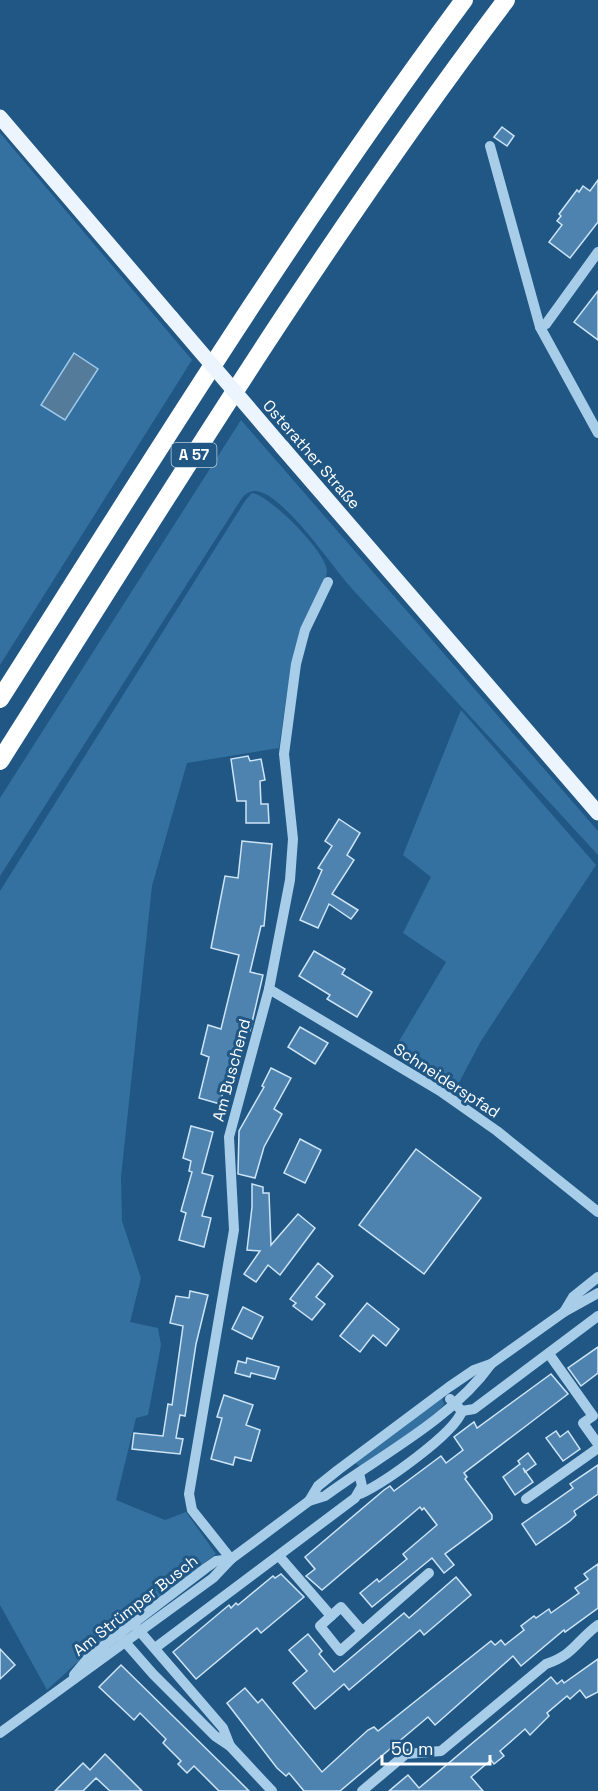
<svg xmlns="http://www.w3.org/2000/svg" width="598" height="1791" font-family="'Space Grotesk',sans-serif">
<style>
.green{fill:#3471a1}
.water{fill:#547b9a;stroke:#9cc9ea;stroke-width:1.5}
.building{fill:#4d83ae;stroke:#cde4f7;stroke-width:1.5}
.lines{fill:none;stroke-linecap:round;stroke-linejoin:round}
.minor{stroke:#a8cde9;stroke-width:10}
.major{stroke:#ecf5fe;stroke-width:15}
.highway{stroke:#fff;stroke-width:18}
.major-bridge{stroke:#ecf5fe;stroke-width:15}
.labels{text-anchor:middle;stroke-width:6;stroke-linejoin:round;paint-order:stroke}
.shield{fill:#205784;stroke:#bccdda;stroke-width:1.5}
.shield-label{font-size:15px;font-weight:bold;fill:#fff}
.street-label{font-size:16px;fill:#fff;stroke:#205784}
</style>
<rect width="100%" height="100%" fill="#205784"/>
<g class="green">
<polygon points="0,133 192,360 0,665"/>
<path d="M241,420L598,831V855C517,767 436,679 354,591C329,563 300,517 269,496C259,490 250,488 242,498L0,876V798Z"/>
<path d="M252,493C270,495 327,553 327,571C327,582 305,615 301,630C289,668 285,709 279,748L187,763L152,886L121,1177L122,1221L141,1278L130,1322L158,1328L161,1345L148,1415L136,1418L116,1500L165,1520L186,1512L216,1554L82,1658L47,1690L0,1605V891L245,501Z"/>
<polygon points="461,710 596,865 481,1041 454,1092 392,1053 446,962 403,933 431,877 403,855"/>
<polygon points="442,1398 444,1404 438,1412 369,1463 361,1467 355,1463"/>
</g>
<polygon class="water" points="74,353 98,369 65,420 41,405"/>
<g class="building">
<polygon points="502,127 514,136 507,146 494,137"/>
<polygon points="598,180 598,222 570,258 549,242 562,225 557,221 561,216 559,214 577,190 579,192 583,186 590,191"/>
<polygon points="598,291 598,340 574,322"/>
<polygon points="248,756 250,761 261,759 265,780 260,781 261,804 268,804 269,823 246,823 246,801 237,801 231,759"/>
<polygon points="339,819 360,833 347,855 354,860 332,894 358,910 351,919 329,904 318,928 300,920 322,870 318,868 332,846 325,841"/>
<polygon points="242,841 272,844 264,926 261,926 250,972 263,975 250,1031 245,1030 231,1076 227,1075 220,1104 199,1098 209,1057 201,1054 208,1025 221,1029 239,955 211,948 225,876 238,878"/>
<polygon points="314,951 345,969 342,974 372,992 357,1017 327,999 330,995 299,976"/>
<polygon points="300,1027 328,1043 315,1064 288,1047"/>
<polygon points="271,1068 291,1078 274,1109 282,1114 264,1147 255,1178 238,1174 239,1131 264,1087 262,1086"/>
<polygon points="191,1126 213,1132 202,1173 213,1176 202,1216 211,1218 204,1247 179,1240 186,1213 181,1211 192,1172 189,1171 191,1161 183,1158"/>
<polygon points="300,1139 321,1150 305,1183 284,1173"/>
<polygon points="416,1149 481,1198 424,1274 359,1225"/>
<polygon points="252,1184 263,1187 263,1193 269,1193 271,1245 298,1214 315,1228 280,1275 268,1265 256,1282 244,1274 260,1251 247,1250 252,1207"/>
<polygon points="318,1263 333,1276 316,1297 325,1304 312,1320 293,1306 296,1303 290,1299"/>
<polygon points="190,1291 208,1295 196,1344 185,1416 180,1415 176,1438 183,1439 180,1454 132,1449 134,1433 163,1436 168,1404 172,1405 183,1326 170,1323 176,1296 189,1298"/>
<polygon points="367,1303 399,1329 386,1346 373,1335 360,1352 340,1336"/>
<polygon points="243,1307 263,1317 252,1339 232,1329"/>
<polygon points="598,1347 598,1373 581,1386 568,1368"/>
<polygon points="247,1358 279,1367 275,1379 251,1373 250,1377 235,1373 238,1361 246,1363"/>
<polygon points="551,1374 568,1394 464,1473 467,1477 465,1479 492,1515 492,1519 445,1554 454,1565 444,1573 432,1558 372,1607 360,1593 377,1579 379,1582 407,1559 403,1554 437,1525 424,1508 422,1510 420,1507 322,1590 306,1576 315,1569 305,1557 384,1490 390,1486 394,1491 441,1456 446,1463 463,1450 454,1437 474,1422 477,1428"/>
<polygon points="224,1395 253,1405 246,1425 260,1430 251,1461 235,1457 233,1465 211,1459 222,1418 217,1417"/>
<polygon points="556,1431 560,1437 568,1431 580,1449 563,1461 546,1438"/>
<polygon points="528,1453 536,1464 525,1472 523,1468 533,1482 515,1495 503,1477 520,1464 518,1461"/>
<polygon points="598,1465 598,1494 574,1511 576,1515 570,1521 536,1545 522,1524 573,1488 570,1484"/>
<polygon points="598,1564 598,1608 565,1632 564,1630 521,1666 513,1656 435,1725 428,1717 340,1791 304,1791 289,1773 286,1776 277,1768 227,1703 245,1688 258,1703 262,1699 322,1772 368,1730 374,1727 378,1731 491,1641 495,1645 501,1640 505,1645 524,1630 521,1626 534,1616 536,1618 549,1609 551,1613 579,1593 575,1588 588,1579 584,1574"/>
<polygon points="281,1574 304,1597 261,1633 257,1628 196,1679 173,1652 229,1605 231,1608 236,1603 238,1605 273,1576 275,1578"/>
<polygon points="456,1577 471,1595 424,1635 420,1630 349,1690 344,1684 315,1709 293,1683 307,1671 289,1650 308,1634 322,1651 319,1654 334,1672 404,1613 409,1618"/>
<polygon points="0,1649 15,1665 0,1679"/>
<polygon points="598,1659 598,1692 586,1698 580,1690 570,1699 567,1696 547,1713 549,1716 530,1735 525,1729 500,1751 504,1756 494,1764 491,1760 471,1777 483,1791 389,1791 408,1775 419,1788 551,1677 557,1684 562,1680 564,1683"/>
<polygon points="121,1665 231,1773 249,1791 219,1791 194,1766 187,1773 178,1764 181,1761 163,1743 166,1739 140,1713 134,1720 99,1687"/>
<polygon points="105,1754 142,1791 110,1791 96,1778 83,1791 55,1791 83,1763 90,1770"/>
</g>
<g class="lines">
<g class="minor">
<polyline points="490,146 540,327 598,433"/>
<polyline points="540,327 546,324 598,252"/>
<polyline points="269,989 440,1091 497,1131 598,1212"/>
<polyline points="598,1277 573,1297 564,1312 598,1293"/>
<polyline points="549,1354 593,1416 583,1423 598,1444"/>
<polyline points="450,1399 462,1411 474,1409 598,1316"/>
<path d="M360,1494C384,1483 454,1434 462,1411"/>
<polyline points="526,1499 598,1448"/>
<polyline points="309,1501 318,1486 338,1470 449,1387 474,1370 491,1364 564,1312"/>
<polyline points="279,1556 331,1616"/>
<polyline points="231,1559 192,1510 189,1494 234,1230 229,1137 269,989 290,880 293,839 284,754 296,664 305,630 328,582"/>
<polyline points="136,1627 223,1728 230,1746"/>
<polyline points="362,1631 341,1607 320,1626 340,1651 429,1573"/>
<polyline points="118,1634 153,1674 215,1736 230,1746 272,1791"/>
<polyline points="155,1648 355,1498 362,1486 359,1473"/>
<polyline points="74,1675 89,1657 206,1568 216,1561 231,1559"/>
<path d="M0,1733L213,1578L231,1559L309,1501L325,1496C379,1456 451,1420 491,1364"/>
<path d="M362,1791L406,1754L441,1751L546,1664C575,1654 576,1641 598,1625"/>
</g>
<g class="major">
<polyline points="0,117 171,317"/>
<polyline points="282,447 598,813"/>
</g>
<g class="highway">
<path d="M0,699C150,463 297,225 464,0"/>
<path d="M0,761C163,504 322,243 506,0"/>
</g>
<polyline class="major-bridge" points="171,317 282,447"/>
</g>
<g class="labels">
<rect class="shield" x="171.5" y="443" width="45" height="24" rx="4.5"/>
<g class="shield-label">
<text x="194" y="460">A 57</text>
</g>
<g class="street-label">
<text transform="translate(312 454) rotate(49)" y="6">Osterather Straße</text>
<text transform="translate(231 1070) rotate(-75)" y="6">Am Buschend</text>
<text transform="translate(447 1080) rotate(33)" y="6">Schneiderspfad</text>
<text transform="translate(135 1605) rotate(-38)" y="6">Am Strümper Busch</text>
</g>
</g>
<path d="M382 1755v9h108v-9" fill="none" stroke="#ffffff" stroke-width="3"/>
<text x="391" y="1755" font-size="18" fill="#ffffff" stroke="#205784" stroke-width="4.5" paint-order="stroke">50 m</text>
</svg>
